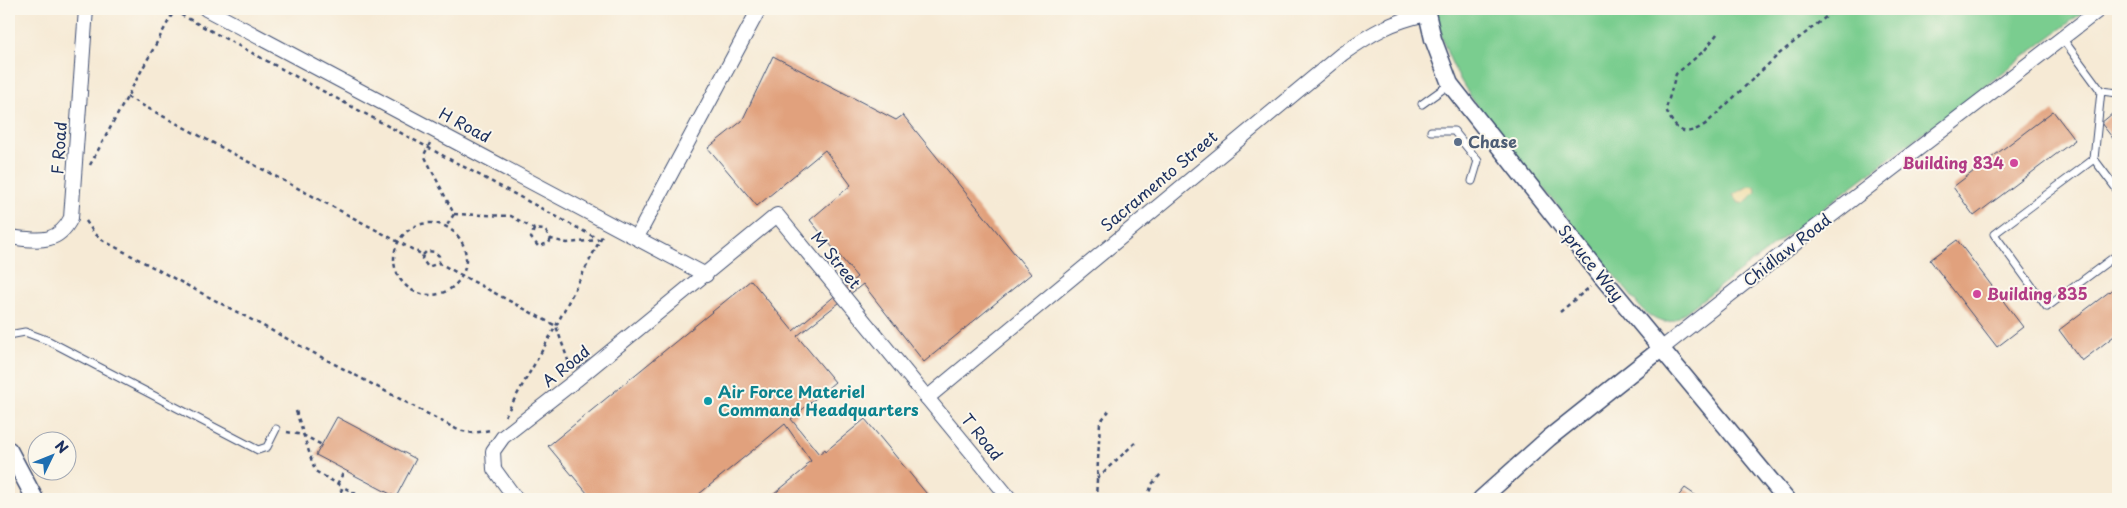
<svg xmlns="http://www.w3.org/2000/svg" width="2127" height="508" font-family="'Playpen Sans',sans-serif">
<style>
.green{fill:#7acd8f;stroke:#4a7e76}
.sand{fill:#eeda9e;stroke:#84847e}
.building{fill:#e1a17d}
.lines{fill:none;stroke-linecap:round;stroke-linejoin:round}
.service-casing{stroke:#3c4b70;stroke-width:9}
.minor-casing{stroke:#3c4b70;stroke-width:16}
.tertiary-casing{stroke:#3c4b70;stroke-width:19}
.path{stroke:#3c4b70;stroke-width:2.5;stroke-dasharray:4 4;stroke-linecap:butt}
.service{stroke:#fff;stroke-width:7}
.minor{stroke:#fff;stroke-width:14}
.tertiary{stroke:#fff;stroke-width:16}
.service-dot{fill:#5c6f8a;stroke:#fbf7ec;stroke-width:2}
.hotel-dot{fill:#d1479c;stroke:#fbf7ec;stroke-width:2}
.culture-dot{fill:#0f9aa8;stroke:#fbf7ec;stroke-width:2}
.labels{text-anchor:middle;stroke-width:4;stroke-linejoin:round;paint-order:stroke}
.street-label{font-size:16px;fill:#1b2f5e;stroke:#fbf7ec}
.service-label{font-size:16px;font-weight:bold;fill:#4e5e75;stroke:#fbf7ec;text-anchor:start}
.hotel-label{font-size:16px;font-weight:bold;fill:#b23c85;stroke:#fbf7ec;text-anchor:end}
.culture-label{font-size:16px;font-weight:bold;fill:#0d838f;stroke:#fbf7ec;text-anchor:start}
</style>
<rect width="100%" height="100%" fill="#fbf7ec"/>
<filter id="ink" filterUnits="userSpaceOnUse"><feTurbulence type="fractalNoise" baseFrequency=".02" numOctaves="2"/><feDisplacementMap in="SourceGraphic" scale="10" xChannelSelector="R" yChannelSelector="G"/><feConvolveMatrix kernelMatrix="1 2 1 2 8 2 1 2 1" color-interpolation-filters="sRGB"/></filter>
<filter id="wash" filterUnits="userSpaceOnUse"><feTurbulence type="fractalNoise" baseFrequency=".0096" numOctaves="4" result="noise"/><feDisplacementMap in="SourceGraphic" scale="20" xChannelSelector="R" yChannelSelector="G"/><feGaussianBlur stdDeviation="1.12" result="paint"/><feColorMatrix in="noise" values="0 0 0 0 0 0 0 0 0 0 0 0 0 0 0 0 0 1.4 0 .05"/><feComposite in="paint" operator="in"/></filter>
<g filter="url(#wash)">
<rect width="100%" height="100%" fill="#f6ead5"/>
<path class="green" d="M1436,9H2087L1675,320C1662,326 1650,317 1641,308L1482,113C1460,83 1440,47 1436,9Z"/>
<polygon class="sand" points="1749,186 1755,187 1756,192 1744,203 1739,203 1733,195"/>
<g id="blocks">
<g class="building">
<polygon points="773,56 896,120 903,115 1031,274 924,362 863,284 797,336 835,382 791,419 819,454 825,449 826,451 865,419 931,499 768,499 807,467 805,465 811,461 785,424 693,499 592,499 548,446 751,280 793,331 857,277 810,220 851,185 825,150 757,206 708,148 742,121"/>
<polygon points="2118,109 2118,145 2101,123"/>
<polygon points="2053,111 2075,140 1974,216 1953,187"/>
<polygon points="1957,240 2023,327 1997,347 1930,260"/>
<polygon points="2118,285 2118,333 2082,361 2059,330"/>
<polygon points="337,417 416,459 396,497 316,455"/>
<polygon points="1685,488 1701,499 1676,499"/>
</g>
</g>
</g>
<g filter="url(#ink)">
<use href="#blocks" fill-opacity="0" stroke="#3c4b70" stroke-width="1"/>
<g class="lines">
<defs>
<g id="service">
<polyline points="2062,38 2101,91 2094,159 2118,191"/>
<polyline points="2101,91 2118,93"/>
<polyline points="1422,104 1450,84"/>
<polyline points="1431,131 1454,131 1478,161 1472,181"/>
<polyline points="2094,159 1994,234 2047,307 2118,254"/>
<polyline points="9,335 25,332 49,341 258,450 267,447 276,429"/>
</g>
<g id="minor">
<polyline points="206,9 706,275"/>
<path d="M9,237C36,240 57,246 71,218L86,9"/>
<polyline points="637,237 759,9"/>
<polyline points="1661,349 1802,238 2100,9"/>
<path d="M927,398L1342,54C1372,33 1390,22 1427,14"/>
<polyline points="516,499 494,469 493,451 503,437 576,380 777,215 1010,499"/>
</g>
<g id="tertiary">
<polyline points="1426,9 1433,39 1450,84 1602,277 1786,499"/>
<polyline points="9,450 35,499"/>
<polyline points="1481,499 1549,438 1661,349"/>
</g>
</defs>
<use href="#service" class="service-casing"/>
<use href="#minor" class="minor-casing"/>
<use href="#tertiary" class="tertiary-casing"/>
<g class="path">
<polyline points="174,11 600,240"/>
<path d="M1717,34L1705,50L1676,74L1666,109C1676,133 1685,138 1707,123L1779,54L1836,9"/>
<polyline points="127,97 423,255 422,259 428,267 439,263 556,326 570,366"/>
<polyline points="430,143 424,155 454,214 446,227"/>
<polyline points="90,165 174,11 157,9"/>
<polyline points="454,214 511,216 534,229 545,230 551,239 567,243 598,240"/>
<polyline points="86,221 94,233 104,241 458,430 473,433 491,430"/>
<circle cx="430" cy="259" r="36"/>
<polyline points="534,229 531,238 538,246 549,243 551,239"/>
<polyline points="423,255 427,251 435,252 439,256 439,263"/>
<polyline points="1560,312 1591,286"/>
<polyline points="296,411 315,471 343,487"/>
<polyline points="505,416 556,326 602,236"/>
<polyline points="287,432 303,435 322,445"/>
<polyline points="1097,478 1135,443"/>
<polyline points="337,484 345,470"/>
<polyline points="337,499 343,487 366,499"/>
<polyline points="1096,499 1100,422 1109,411"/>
<polyline points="1147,499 1152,484 1161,474"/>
</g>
<use href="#service" class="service"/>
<use href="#minor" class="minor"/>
<use href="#tertiary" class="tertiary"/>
</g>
</g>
<circle class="service-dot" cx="1458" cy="142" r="5"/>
<g class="hotel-dot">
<circle cx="2014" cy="163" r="5"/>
<circle cx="1977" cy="294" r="5"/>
</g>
<circle class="culture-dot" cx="708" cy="401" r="5"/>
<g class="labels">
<g class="street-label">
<text transform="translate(465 125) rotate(28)" y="6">H Road</text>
<text transform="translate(59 148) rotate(-86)" y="6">F Road</text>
<text transform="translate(1159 181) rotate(-40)" y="6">Sacramento Street</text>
<text transform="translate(1787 250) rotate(-38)" y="6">Chidlaw Road</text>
<text transform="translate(836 260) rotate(51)" y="6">M Street</text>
<text transform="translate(1591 263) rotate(51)" y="6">Spruce Way</text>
<text transform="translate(566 366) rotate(-39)" y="6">A Road</text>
<text transform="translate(982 437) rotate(51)" y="6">T Road</text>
</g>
<g class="service-label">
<text x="1468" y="148">Chase</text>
</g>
<g class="hotel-label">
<text x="2004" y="169">Building 834</text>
<text x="1987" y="300" text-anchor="start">Building 835</text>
</g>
<g class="culture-label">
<text x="718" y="398">Air Force Materiel<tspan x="718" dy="18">Command Headquarters</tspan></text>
</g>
</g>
<rect width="2127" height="508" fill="none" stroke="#fbf7ec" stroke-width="30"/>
<g transform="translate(52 456) rotate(47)"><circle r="24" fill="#fbf7ec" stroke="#a1a7b3"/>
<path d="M0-4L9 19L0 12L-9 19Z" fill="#1f6fb2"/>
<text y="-8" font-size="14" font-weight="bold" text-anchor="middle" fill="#1b2f5e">N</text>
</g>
</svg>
